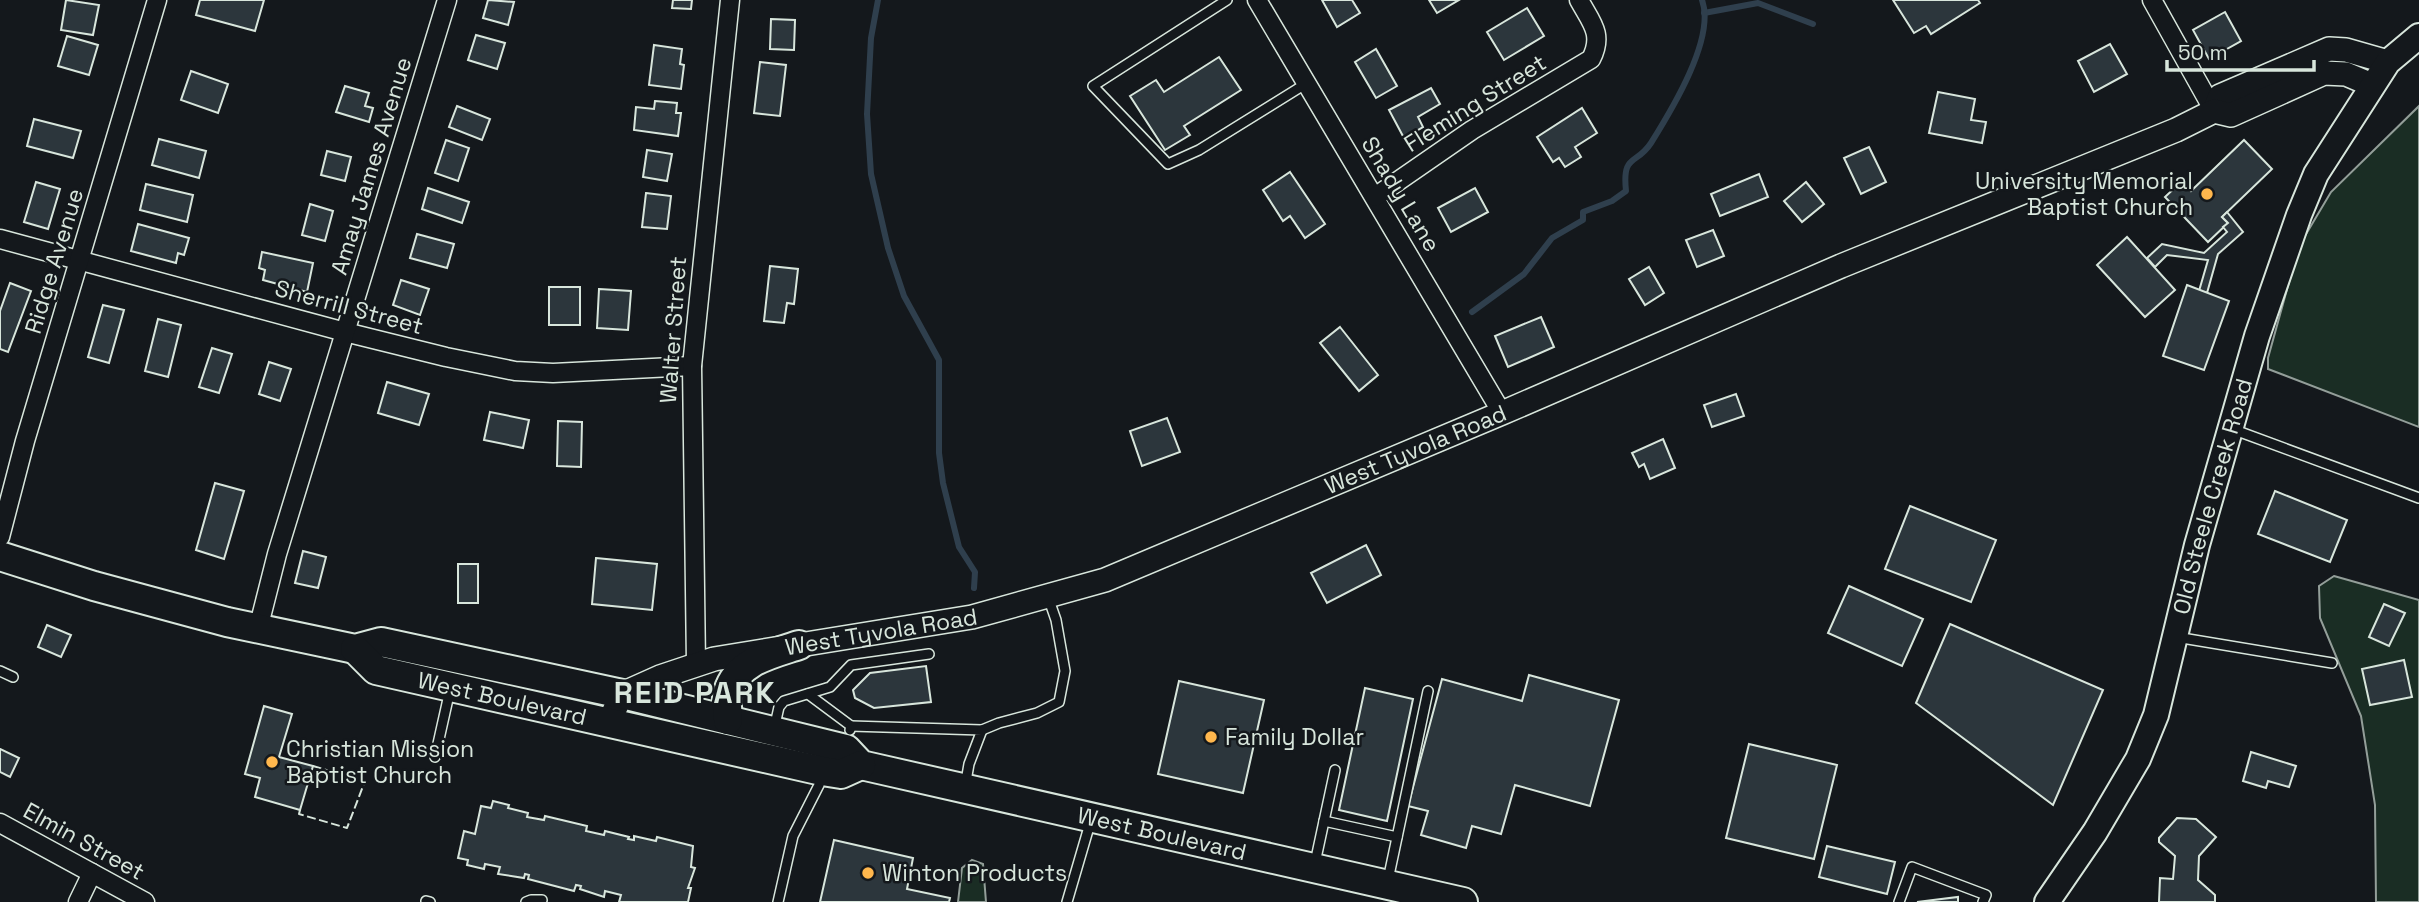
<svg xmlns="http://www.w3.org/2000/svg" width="2419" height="902" font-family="'Space Grotesk',sans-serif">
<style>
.green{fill:#1a2d24;stroke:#939e99;stroke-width:2}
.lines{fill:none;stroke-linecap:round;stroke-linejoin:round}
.stream{stroke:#2f3f4d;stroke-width:6}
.building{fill:#2c363c;stroke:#d8e6dc;stroke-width:2}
.service-casing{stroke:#d8e6dc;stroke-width:12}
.minor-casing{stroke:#d8e6dc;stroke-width:21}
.tertiary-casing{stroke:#d8e6dc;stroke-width:26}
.secondary-casing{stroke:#d8e6dc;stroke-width:28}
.primary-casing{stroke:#d8e6dc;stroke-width:32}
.service{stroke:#14181c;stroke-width:9}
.minor{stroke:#14181c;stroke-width:18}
.tertiary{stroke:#14181c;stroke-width:23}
.secondary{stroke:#14181c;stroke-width:24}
.primary{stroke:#14181c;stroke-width:28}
.fence{stroke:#d8e6dc;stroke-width:2;stroke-dasharray:9 3.5;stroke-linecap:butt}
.poi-dot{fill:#ffb74d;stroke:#14181c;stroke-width:2.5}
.labels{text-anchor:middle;stroke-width:5;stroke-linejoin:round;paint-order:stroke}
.street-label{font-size:23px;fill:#d8e6dc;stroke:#14181c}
.poi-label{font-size:23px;fill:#d8e6dc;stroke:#14181c;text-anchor:start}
.district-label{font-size:30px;font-weight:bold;letter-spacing:2px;fill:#d8e6dc;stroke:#14181c}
</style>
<rect width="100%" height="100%" fill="#14181c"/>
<g class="green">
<polygon points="2419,106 2419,427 2268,369 2268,358 2299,246 2331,192"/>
<polygon points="2334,576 2419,600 2419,902 2376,902 2375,805 2361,716 2320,618 2319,586"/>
<polygon points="972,860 983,864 986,902 958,902 962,868"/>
</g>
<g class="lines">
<g class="stream">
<polyline points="878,0 871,38 867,114 871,174 888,248 904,296 939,360 939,453 943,483 959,547 975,572 974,588"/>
<polyline points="1704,13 1758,3 1813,24"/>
<path d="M1472,312L1524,274L1552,238L1583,220V212L1612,201L1626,191C1622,153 1636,166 1651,143C1671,111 1716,38 1702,0"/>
</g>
</g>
<g class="building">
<polygon points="66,0 99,5 93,35 61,30"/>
<polygon points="200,0 264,0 255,31 196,15"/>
<polygon points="488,0 514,2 508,25 483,18"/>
<polygon points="673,0 692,0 691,9 672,8"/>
<polygon points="1322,0 1352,0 1360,13 1337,27"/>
<polygon points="1429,0 1459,0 1437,13"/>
<polygon points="1893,0 1978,0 1980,3 1931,34 1926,26 1914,33"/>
<polygon points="1527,8 1544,36 1504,60 1487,32"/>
<polygon points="2225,12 2241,41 2209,59 2193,30"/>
<polygon points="771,19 795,20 794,50 770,49"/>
<polygon points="476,35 505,43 497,69 468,60"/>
<polygon points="67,36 98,45 89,75 58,66"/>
<polygon points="2110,44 2127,74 2094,92 2078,61"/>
<polygon points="654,45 682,49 680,64 684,65 681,89 649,85"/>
<polygon points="1376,49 1397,86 1376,98 1355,62"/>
<polygon points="1219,57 1241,90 1184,126 1190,135 1165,150 1130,96 1156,80 1164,92"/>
<polygon points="760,62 786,65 780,116 754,113"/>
<polygon points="191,71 228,84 218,113 181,100"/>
<polygon points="345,86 369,93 365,106 373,108 369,122 336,112"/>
<polygon points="1431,88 1440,104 1418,117 1423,127 1404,138 1389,110"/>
<polygon points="1938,92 1975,99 1971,120 1986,122 1982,143 1929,133"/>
<polygon points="655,101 677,103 676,113 681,113 678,136 634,130 636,107 654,109"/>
<polygon points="457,106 490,119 482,140 449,127"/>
<polygon points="1582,108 1597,133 1575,147 1581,157 1565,167 1559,158 1553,162 1537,137"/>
<polygon points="34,119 81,131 73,158 27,146"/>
<polygon points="159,139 206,151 199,178 152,165"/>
<polygon points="446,140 469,148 458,181 435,173"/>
<polygon points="2244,140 2272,169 2222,217 2228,223 2208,242 2165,197 2182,181 2191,191"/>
<polygon points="1869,147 1886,182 1861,194 1844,158"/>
<polygon points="647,150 672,154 667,181 643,177"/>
<polygon points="327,151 351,157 345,181 321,175"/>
<polygon points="1290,172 1325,224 1305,238 1290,216 1283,221 1263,190"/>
<polygon points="1759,174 1768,197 1720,216 1711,194"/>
<polygon points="36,182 60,189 48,229 24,222"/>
<polygon points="1806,182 1824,204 1802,222 1784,201"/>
<polygon points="146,184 193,195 187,222 140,210"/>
<polygon points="428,188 469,202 462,223 422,209"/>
<polygon points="1475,188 1488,212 1451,232 1438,208"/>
<polygon points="646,193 671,196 667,229 642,227"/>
<polygon points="310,204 333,211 325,241 302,235"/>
<polygon points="2227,212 2243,232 2218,254 2207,293 2199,291 2208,260 2167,255 2155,267 2147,258 2162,244 2204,253 2227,232 2223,227 2228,223 2222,217"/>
<polygon points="138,224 189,238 184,255 178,253 176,263 131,251"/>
<polygon points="1713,230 1724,256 1697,267 1686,240"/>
<polygon points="417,234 454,244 447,268 410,258"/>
<polygon points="2127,237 2175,290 2145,317 2097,265"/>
<polygon points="262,252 313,263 307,292 263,280 265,270 259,268"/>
<polygon points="770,266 798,269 794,304 787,303 784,323 764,321"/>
<polygon points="1649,267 1664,293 1645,305 1629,279"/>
<polygon points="401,280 429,289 420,315 393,305"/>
<polygon points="10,283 31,291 8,352 0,349 0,311"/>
<polygon points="2187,285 2229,301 2204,370 2163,356"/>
<rect x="549" y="287" width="31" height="38"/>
<polygon points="599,289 631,291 628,330 597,328"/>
<polygon points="103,305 124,310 109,363 88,357"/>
<polygon points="1541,317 1554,347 1508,367 1495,336"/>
<polygon points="158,319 181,325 168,377 145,371"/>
<polygon points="1340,327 1378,375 1359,391 1320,343"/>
<polygon points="212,348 232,354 219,393 199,387"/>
<polygon points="269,362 291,369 280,401 259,394"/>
<polygon points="387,382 429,394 419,425 378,413"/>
<polygon points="1736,394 1744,416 1712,427 1704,405"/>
<polygon points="490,412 529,420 523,448 484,440"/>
<polygon points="1167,418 1180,452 1142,466 1130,431"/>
<polygon points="558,421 582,422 581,467 557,466"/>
<polygon points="1663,439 1675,468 1650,479 1644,464 1639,467 1632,453"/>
<polygon points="215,483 244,491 224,559 196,550"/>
<polygon points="2275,491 2347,520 2330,562 2258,534"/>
<polygon points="1910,506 1996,540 1971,602 1885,569"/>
<polygon points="1366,545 1381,575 1327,603 1311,573"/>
<polygon points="303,551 326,557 318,588 295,583"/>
<polygon points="596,558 657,564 652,610 592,604"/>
<rect x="458" y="564" width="20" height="39"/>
<polygon points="1849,586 1923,619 1902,666 1828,633"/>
<polygon points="2384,604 2405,613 2389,646 2369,637"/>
<polygon points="1950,624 2103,690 2053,805 1916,703"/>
<polygon points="47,625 71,635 61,657 38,647"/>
<polygon points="2404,660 2412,697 2370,705 2362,669"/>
<polygon points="926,666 931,702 874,708 855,698 853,690 870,673"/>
<polygon points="1529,675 1619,700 1590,806 1515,785 1501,834 1472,826 1466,848 1421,835 1428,811 1408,806 1442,679 1522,701"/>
<polygon points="1179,681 1264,700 1243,793 1158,774"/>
<polygon points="1365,688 1413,699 1387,821 1339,810"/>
<polygon points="264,706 292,714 279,757 313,766 300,810 255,797 260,778 245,774"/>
<polygon points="1749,744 1837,765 1814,859 1726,838"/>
<polygon points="0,749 19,758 10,777 0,772"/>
<polygon points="2251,752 2296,766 2289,787 2268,781 2266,788 2243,781"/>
<polygon points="493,801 509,805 508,808 528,813 527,817 544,820 545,816 587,826 586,831 604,835 605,831 629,837 628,839 634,840 634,836 656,841 657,837 693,846 691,867 695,868 688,888 691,888 688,902 619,902 621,895 605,891 604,897 580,889 581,886 576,885 574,891 528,879 529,875 525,874 524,878 498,874 500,867 485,864 484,869 467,865 468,860 458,858 464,831 475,834 481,806 491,808"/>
<polygon points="2177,818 2196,819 2216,837 2199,856 2198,880 2215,895 2215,902 2159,902 2160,878 2173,879 2175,856 2159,842 2159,838"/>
<polygon points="834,840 913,858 907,889 950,898 949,902 820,902"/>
<polygon points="1827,846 1895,862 1887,894 1819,877"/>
<polygon points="1958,897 1958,902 1917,902"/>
</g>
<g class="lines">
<defs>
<g id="service">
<polyline points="1227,0 1093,86 1168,164 1199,150 1307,83"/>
<polyline points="2232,429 2419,498"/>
<polyline points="2176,637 2332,663"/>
<polyline points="0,671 13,677"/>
<polyline points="808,694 851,726 850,730"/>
<polyline points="851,726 982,730 969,764 965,787"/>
<polyline points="774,729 779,707 784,701 830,687 851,665 929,654"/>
<polyline points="982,730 999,723 1037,713 1059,702 1065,671 1056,620 1048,597"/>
<polyline points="435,757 450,690"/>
<polyline points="1324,821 1397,837"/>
<polyline points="1315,863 1335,770"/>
<polyline points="1388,880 1428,691"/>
<polyline points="426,901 430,902"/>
<polyline points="526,902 531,900 542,900"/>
<polyline points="778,902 793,836 819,785 821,775"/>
<polyline points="1067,902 1091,820"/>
<polyline points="1899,902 1912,867 1986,895 1983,902"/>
</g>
<g id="minor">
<polyline points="1257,0 1502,413"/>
<polyline points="2152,0 2214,111"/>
<path d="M1375,197L1472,130L1591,59C1604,34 1591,22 1579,0"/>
<polyline points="0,239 345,332 446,357 515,371 553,373 692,366"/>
<polyline points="0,537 25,441 157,0"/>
<polyline points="258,629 277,554 447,0"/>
<polyline points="696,664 692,366 730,0"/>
<polyline points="0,823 145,902"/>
<polyline points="78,902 92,873"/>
</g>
<g id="tertiary">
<polyline points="2214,111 2220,96 2329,49 2346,50 2388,62"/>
<path id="s1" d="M608,724L622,694L660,677L714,659L972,617L1105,580L1502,413L1841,266L2176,130L2214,111L2231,115L2324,73L2346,74L2372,85"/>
</g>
<g id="secondary">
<path id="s2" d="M2047,902L2095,832L2138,759L2156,715L2197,545L2257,336L2299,215L2316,174L2388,62L2419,36"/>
</g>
<g id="primary">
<path id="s3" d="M0,556L94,586L227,622L355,649L381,642L622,694L846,749L861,765L1463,902"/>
<path id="s4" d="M355,649L376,670L822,771L841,774L861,765"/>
<path d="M728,720C728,711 725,701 728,692C737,661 772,654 799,645"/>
</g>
</defs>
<use href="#service" class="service-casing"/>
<use href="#minor" class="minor-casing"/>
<use href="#tertiary" class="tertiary-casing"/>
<use href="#secondary" class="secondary-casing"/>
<use href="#primary" class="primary-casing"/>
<use href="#service" class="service"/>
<use href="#minor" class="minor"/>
<use href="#tertiary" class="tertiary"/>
<use href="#secondary" class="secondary"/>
<use href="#primary" class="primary"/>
<polyline class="fence" points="300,810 299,814 347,828 365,781 313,766"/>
</g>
<g class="poi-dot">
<circle cx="2207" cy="194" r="7"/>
<circle cx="1211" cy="737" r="7"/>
<circle cx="272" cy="762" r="7"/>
<circle cx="868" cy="873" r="7"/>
</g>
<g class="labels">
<g class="street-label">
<text transform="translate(1475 103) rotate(-32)" y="8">Fleming Street</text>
<text transform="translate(371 166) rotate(-73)" y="8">Amay James Avenue</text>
<text transform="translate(1401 194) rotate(59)" y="8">Shady Lane</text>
<text transform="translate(54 261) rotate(-73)" y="8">Ridge Avenue</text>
<text transform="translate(349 307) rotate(15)" y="8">Sherrill Street</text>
<text transform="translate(673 330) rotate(-86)" y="8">Walter Street</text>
<text dy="8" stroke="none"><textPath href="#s1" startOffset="868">West Tyvola Road</textPath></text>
<text dy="8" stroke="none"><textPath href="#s2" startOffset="443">Old Steele Creek Road</textPath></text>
<text dy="8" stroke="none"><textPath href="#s1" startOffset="301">West Tyvola Road</textPath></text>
<text dy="8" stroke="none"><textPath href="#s4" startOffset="159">West Boulevard</textPath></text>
<text dy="8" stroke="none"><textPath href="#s3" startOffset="1202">West Boulevard</textPath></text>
<text transform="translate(84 841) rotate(29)" y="8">Elmin Street</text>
</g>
<g class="poi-label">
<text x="2193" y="189" text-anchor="end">University Memorial<tspan x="2193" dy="26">Baptist Church</tspan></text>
<text x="1225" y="745">Family Dollar</text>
<text x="286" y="757">Christian Mission<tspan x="286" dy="26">Baptist Church</tspan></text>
<text x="882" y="881">Winton Products</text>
</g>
<g class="district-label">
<text x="695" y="703">REID PARK</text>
</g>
</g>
<path d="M2167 60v10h147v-10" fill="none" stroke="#d8e6dc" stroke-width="3.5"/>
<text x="2178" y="60" font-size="21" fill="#d8e6dc" stroke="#14181c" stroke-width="5" paint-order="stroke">50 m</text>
</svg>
